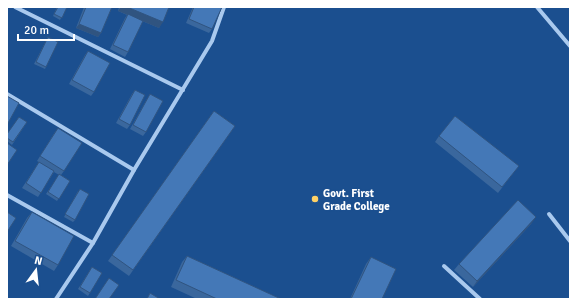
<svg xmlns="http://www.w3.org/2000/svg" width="577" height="306" font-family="Signika,sans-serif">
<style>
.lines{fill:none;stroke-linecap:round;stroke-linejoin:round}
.street{stroke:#a9c9ee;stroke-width:4}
.wall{fill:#3a679d}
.shaded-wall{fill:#305480}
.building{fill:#4478b7;stroke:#305480}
.poi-dot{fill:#ffd166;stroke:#1b4f8f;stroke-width:1.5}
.labels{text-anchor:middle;stroke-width:3;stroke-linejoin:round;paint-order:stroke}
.poi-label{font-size:11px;font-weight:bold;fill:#fff;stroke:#1b4f8f;text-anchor:start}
</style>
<rect width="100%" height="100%" fill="#1b4f8f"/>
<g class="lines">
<g class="street">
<polyline points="15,7 183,90"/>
<polyline points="537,7 570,46"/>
<polyline points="7,94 134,170"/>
<polyline points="7,195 93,243"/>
<polyline points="549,214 570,241"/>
<polyline points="444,266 480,299"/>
<polyline points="56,299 93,243 134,170 212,41 224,7"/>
</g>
</g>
<g class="wall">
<polygon points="57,7 67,7 60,20 53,16"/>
<polygon points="84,7 112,7 101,33 98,37 76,28"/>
<polygon points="119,7 169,7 159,28 142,21 128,52 125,57 110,49 125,18 127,15 118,11"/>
<polygon points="193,7 222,7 212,29 209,33 186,23"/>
<polygon points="48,37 46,67 45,69 34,64"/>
<polygon points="88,51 94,92 91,96 69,84 85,55"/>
<polygon points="135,90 130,125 127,129 116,123 132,94"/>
<polygon points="150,94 146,132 143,136 130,129"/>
<polygon points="214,111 235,126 129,276 108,261"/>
<polygon points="27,122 12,145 7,141 7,134"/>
<polygon points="55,132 64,171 61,175 70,181 57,201 46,194 59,175 54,172 38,197 22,188 39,162 37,161"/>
<polygon points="439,136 514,172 498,193 435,142"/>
<polygon points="78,191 75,220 73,222 64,217"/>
<polygon points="32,212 58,265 54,271 11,246 27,218"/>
<polygon points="532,223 473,287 454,270 459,264"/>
<polygon points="187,256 281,299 197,299 171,287 182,262"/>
<polygon points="371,257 382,299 350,299 366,264"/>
<polygon points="92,267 102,273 88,296 78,289"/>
</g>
<g class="shaded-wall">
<polygon points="121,7 127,7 163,22 159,28 118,11"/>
<polygon points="79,24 101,33 98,37 76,28"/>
<polygon points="536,217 532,223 473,287 477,281"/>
</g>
<g class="building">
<polygon points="58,7 67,7 62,18 54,14"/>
<polygon points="86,7 112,7 101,33 79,24"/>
<polygon points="127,7 169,7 163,22"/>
<polygon points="194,7 222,7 212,29 189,19"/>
<polygon points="128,14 143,21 128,52 113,45"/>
<polygon points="48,37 58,42 46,67 36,62"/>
<polygon points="88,51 110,63 94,92 72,80"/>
<polygon points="135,90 145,95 130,125 119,119"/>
<polygon points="150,94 163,101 146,132 133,125"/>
<polygon points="7,96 19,103 7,125"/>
<polygon points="214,111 235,126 133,270 112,255"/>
<polygon points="455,116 519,166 502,187 439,136"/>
<polygon points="19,117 27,122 13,142 7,138 7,134"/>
<polygon points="58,128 82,143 64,171 40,156"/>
<polygon points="7,143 17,150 7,165"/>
<polygon points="39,162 54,171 41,193 26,183"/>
<polygon points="59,174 70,181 59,199 48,192"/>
<polygon points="80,189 89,194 75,220 65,214"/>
<polygon points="518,200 536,217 477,281 459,264"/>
<polygon points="7,212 16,218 7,232"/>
<polygon points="32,212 74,236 58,265 15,241"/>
<polygon points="187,256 281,299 217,299 176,280"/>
<polygon points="371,257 396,269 382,299 351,299"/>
<polygon points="92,267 102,273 90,293 80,287"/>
<polygon points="109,278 119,285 109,299 95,299"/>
<polygon points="150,293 160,299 147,299"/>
</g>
<circle class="poi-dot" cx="315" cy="199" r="4"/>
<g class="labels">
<g class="poi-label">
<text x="323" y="197">Govt. First<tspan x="323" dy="13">Grade College</tspan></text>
</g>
</g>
<rect width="577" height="306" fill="none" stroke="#ffffff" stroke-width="16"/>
<g transform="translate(36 270) rotate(15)" stroke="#1b4f8f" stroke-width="3" paint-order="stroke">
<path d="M0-3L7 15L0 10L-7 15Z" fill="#ffffff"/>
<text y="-6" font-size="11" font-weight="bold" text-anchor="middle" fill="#ffffff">N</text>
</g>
<path d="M18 34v6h56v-6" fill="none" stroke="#ffffff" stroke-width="2"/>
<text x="24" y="34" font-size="12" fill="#ffffff" stroke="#1b4f8f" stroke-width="3" paint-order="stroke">20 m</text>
</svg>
